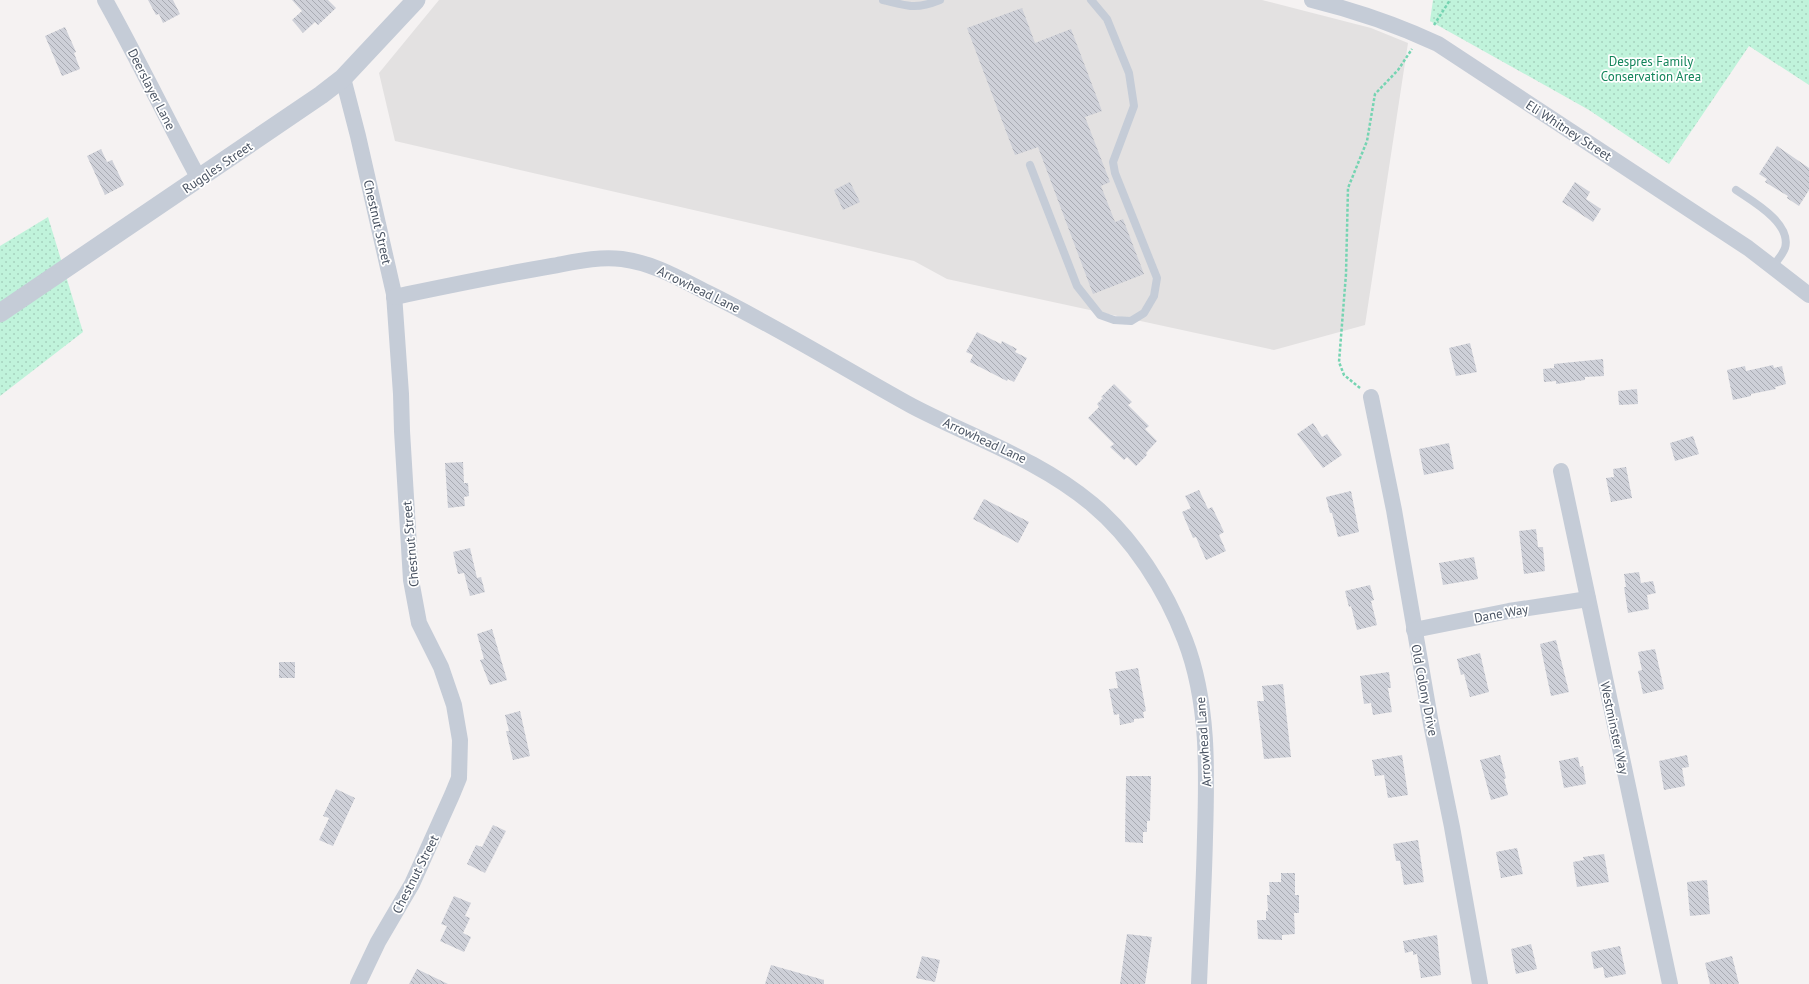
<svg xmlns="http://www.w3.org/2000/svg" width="1809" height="984" font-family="'PT Sans',sans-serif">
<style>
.education{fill:#e3e1e1}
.grass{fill:url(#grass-dots)}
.building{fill:url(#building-back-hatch)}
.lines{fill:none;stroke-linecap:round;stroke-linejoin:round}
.path{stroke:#75d4b2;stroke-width:2.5;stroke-dasharray:3 2;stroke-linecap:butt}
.service{stroke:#c5ccd7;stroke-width:8}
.minor{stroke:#c5ccd7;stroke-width:16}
.tertiary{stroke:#c5ccd7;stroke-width:19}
.labels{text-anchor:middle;stroke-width:3.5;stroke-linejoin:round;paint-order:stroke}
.park-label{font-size:13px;fill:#12845a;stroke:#fff}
.street-label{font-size:13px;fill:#485261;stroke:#fff}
</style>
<defs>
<pattern id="grass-dots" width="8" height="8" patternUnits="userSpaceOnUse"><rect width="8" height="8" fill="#c0f3db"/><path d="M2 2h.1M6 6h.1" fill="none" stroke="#a6d2be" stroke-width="1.8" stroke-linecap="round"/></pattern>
<pattern id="building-back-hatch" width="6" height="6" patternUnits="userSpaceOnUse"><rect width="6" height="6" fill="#ced0d8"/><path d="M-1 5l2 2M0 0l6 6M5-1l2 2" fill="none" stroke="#a9abb3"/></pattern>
</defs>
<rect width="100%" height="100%" fill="#f5f2f2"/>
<polygon class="education" points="439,0 1262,0 1371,28 1408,43 1365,325 1274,350 947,279 914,261 395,141 379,73"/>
<g class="grass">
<polygon points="1433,0 1809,0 1809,85 1749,46 1669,164 1589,110 1430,21"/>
<polygon points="48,217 83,332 0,396 0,246"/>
</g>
<g class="building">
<polygon points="148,0 173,0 180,14 163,23 159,14 156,15"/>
<polygon points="292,0 328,0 336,8 318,25 315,22 303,33 292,20 302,11"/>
<polygon points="1022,8 1035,43 1071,29 1102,111 1085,117 1110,182 1101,186 1115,222 1123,219 1144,274 1093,294 1038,147 1015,155 967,28"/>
<polygon points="65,27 76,52 74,53 80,69 62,76 45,36"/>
<polygon points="1777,146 1809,168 1809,190 1799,206 1787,198 1788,196 1765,182 1767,179 1759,174"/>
<polygon points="101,149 107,162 112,160 124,185 105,195 87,156"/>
<polygon points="850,182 860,202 843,210 834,190"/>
<polygon points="1575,182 1590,192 1586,199 1601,209 1593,222 1562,202"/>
<polygon points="977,332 1001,344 1002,341 1017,349 1015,352 1027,358 1014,382 1008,379 1007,381 970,362 973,355 966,352"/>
<polygon points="1470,343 1477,372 1456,376 1449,348"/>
<polygon points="1603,359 1604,376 1585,377 1585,380 1556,384 1556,381 1544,382 1543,369 1554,368 1554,364"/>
<polygon points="1773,365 1774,368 1782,366 1786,384 1775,387 1776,389 1751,394 1751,396 1733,400 1727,370 1745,366 1746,371"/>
<polygon points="1114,384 1132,402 1128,405 1149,426 1145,429 1157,441 1146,453 1147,455 1136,466 1127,457 1124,460 1110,447 1114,444 1088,418 1099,407 1097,404 1103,398 1101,397"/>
<polygon points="1637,389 1638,404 1619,405 1618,391"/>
<polygon points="1313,423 1322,437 1327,434 1342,455 1323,468 1297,434"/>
<polygon points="1693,436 1699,454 1675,461 1670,443"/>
<polygon points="1449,443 1454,469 1424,475 1419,449"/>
<polygon points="463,462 464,483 468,483 469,496 464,497 465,506 448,508 445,463"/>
<polygon points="1626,467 1632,498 1611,502 1606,478 1614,477 1613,469"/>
<polygon points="1199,490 1208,509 1212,507 1224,532 1219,535 1226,551 1206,560 1196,537 1193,538 1182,512 1191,508 1185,496"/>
<polygon points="1351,491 1359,532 1338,537 1332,513 1330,513 1326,497"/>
<polygon points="984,499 1029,522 1018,543 973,519"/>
<polygon points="1536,529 1538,547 1543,547 1545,571 1524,574 1519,531"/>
<polygon points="470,548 477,578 481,577 485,592 470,596 464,573 458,574 453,552"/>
<polygon points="1474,557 1478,579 1443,585 1439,563"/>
<polygon points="1639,572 1641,583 1653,581 1656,593 1647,595 1649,609 1628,613 1624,587 1626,587 1624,574"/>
<polygon points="1370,585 1374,600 1371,601 1377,625 1357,630 1351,606 1349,607 1345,591"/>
<polygon points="492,629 507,680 490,685 480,660 484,659 477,634"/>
<polygon points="1556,640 1569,692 1551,696 1540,644"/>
<polygon points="1655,649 1664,689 1643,694 1638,671 1642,670 1638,652"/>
<polygon points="1480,653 1489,692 1470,697 1464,674 1461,675 1457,659"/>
<rect x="279" y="662" width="16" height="16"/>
<polygon points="1138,668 1146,711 1143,712 1144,718 1134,719 1134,722 1120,725 1119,714 1114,715 1109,689 1118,688 1115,672"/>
<polygon points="1389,672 1391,688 1388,688 1392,712 1373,715 1371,703 1364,704 1360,676"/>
<polygon points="1283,684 1291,757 1264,759 1257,701 1264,701 1262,686"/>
<polygon points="520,711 530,756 513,760 506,731 509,731 505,715"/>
<polygon points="1402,755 1408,795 1388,798 1384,775 1375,776 1372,760"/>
<polygon points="1500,755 1506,778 1504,779 1508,795 1491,800 1480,760"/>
<polygon points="1687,755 1689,767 1682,768 1685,786 1664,790 1659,761"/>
<polygon points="1578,757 1580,767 1583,766 1586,784 1564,788 1559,761"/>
<polygon points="1126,776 1151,776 1150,821 1147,821 1147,832 1143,832 1143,843 1125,842"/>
<polygon points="336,789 355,798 333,846 319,840 329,818 323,816"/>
<polygon points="493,825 506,831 485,873 467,864 476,845 482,847"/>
<polygon points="1418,840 1424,882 1404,885 1400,861 1396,861 1393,844"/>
<polygon points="1517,848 1523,874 1501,878 1496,852"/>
<polygon points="1604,854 1609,882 1577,887 1573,862 1584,860 1583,857"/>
<polygon points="1281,873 1295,873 1295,895 1299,895 1299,913 1294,913 1295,934 1282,935 1282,940 1258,939 1257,920 1266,920 1266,911 1268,911 1267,895 1270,895 1269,882 1281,882"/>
<polygon points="1707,880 1710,914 1690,916 1687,882"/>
<polygon points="454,896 471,903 465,916 470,918 463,933 471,937 464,952 440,941 447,926 441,924"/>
<polygon points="1127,934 1152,937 1145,984 1120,984"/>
<polygon points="1437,935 1441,975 1421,978 1417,954 1413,955 1413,951 1405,953 1403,941"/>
<polygon points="1531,944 1537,969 1516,974 1511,949"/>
<polygon points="1620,946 1626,974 1605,978 1603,967 1594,969 1591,952"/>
<polygon points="922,956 940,960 935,982 916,978"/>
<polygon points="1732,956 1739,984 1710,984 1705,963"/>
<polygon points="771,965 824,980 824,984 765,984"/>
<polygon points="417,969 448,984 409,984"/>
</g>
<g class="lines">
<g class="path">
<polyline points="1434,25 1450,0"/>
<polyline points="1360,388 1344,375 1339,362 1346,274 1348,188 1367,141 1375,94 1398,70 1412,49"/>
</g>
<g class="service">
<path d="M883,0C908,6 915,10 940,0"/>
<polyline points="1030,165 1077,286 1100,315 1114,320 1131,321 1144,313 1154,296 1157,278 1115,173 1113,162 1134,106 1129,73 1107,19 1091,0"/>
<path d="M1736,190C1752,201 1792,223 1785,248C1783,254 1777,261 1773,266"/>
</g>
<g class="minor">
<path d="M105,0C138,59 167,120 199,179"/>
<path d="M1312,0C1357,11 1395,24 1438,44L1748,248L1809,295"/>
<polyline points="343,78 358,136 394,294 401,394 402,431 411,580 419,623 441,667 454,705 460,740 459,778 452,795 412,884 378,942 358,984"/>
<path d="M394,297C447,286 499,275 552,266C574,262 598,256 622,259C654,263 682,280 710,294C779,328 845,369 912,406C973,438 1038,459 1092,504C1133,538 1166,590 1185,640C1209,702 1207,771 1205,837C1204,886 1201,935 1199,984"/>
<polyline points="1371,397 1394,510 1431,724 1452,827 1480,984"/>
<polyline points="1561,471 1670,984"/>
<polyline points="1414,630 1509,611 1588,599"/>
</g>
<polyline class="tertiary" points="0,313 321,95 343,78 416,0"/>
</g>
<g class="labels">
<g class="park-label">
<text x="1651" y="66">Despres Family<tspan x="1651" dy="15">Conservation Area</tspan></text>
</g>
<g class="street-label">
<text transform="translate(152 89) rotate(63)" y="5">Deerslayer Lane</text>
<text transform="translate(1569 130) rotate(33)" y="5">Eli Whitney Street</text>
<text transform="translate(217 167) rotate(-34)" y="5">Ruggles Street</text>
<text transform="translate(378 222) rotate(77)" y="5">Chestnut Street</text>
<text transform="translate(699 289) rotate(26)" y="5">Arrowhead Lane</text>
<text transform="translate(985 440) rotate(25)" y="5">Arrowhead Lane</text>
<text transform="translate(410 544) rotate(-95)" y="5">Chestnut Street</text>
<text transform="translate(1501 613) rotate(-10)" y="5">Dane Way</text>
<text transform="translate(1425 690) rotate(79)" y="5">Old Colony Drive</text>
<text transform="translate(1615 728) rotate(78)" y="5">Westminster Way</text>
<text transform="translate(1203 742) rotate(-94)" y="5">Arrowhead Lane</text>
<text transform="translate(415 874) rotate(-63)" y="5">Chestnut Street</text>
</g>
</g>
</svg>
